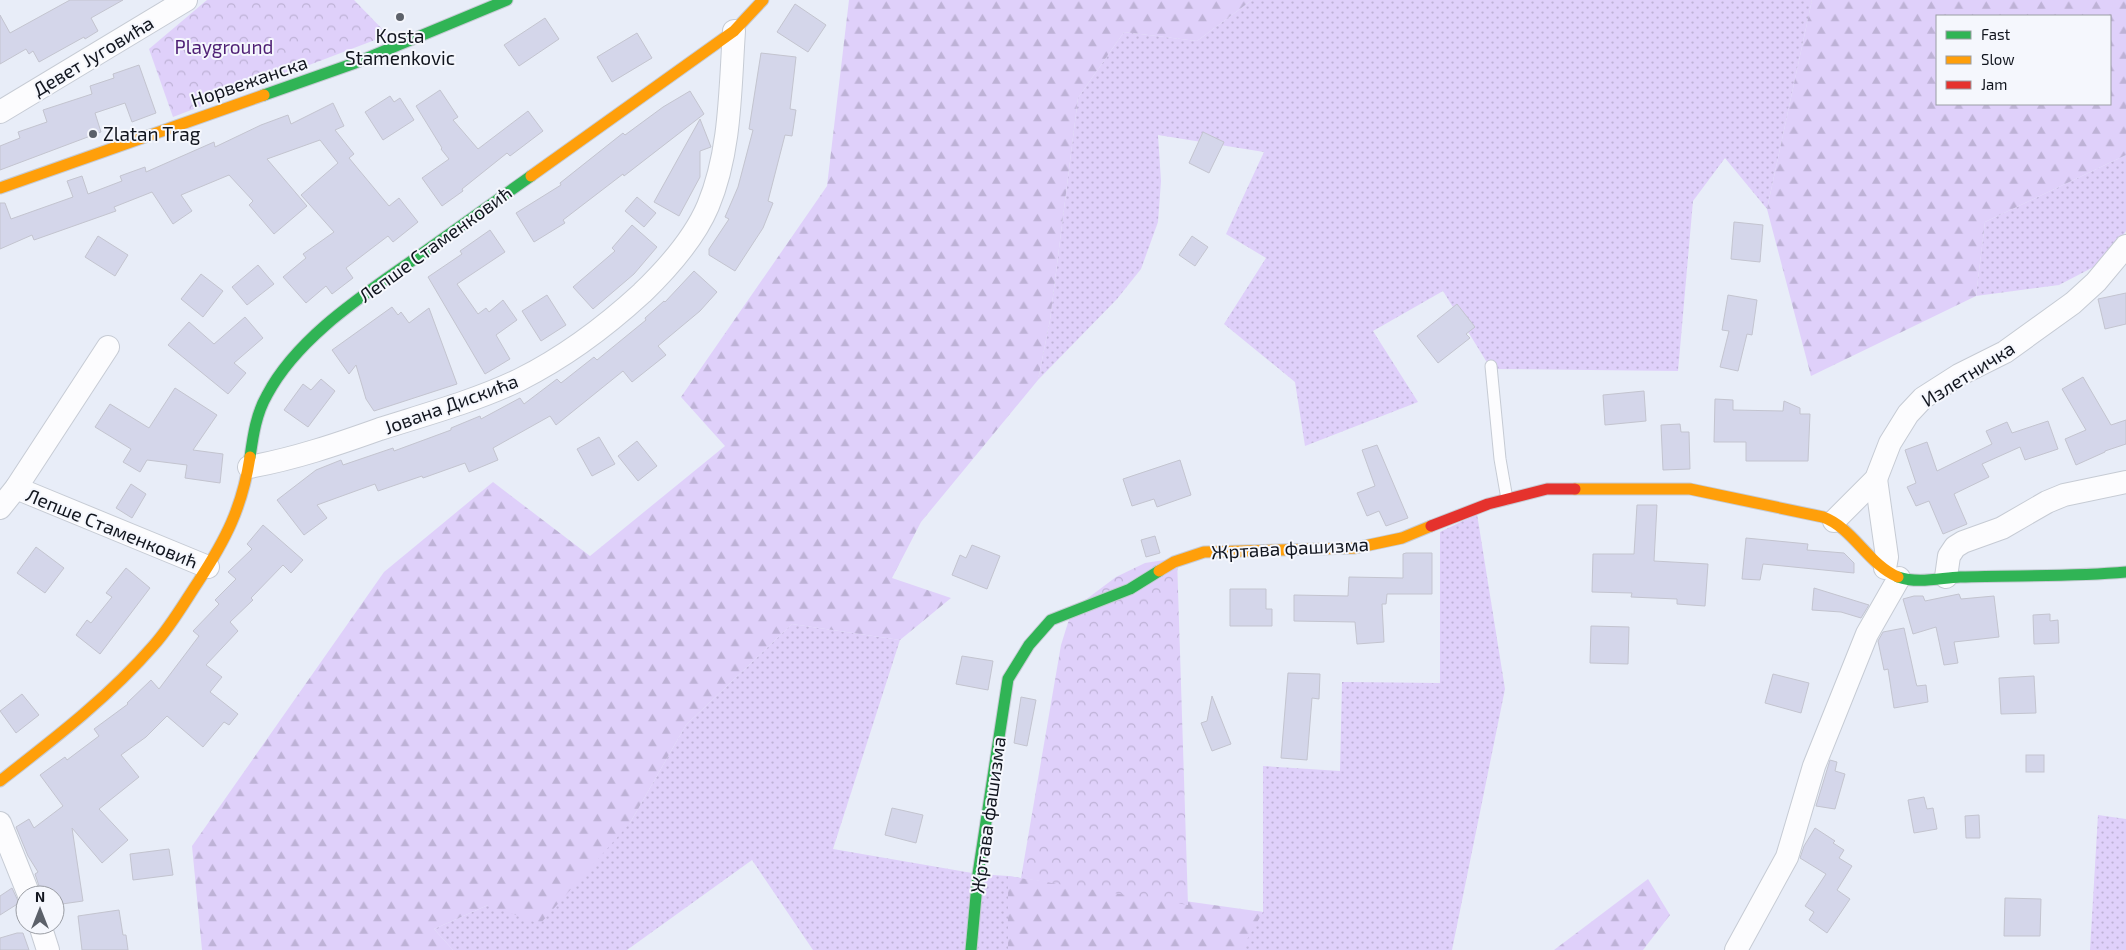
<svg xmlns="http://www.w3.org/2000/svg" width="2126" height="950" font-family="'Exo 2',sans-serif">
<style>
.grass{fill:url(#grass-dots)}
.forest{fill:url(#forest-firs);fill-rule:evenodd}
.park{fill:url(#park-crowns)}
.building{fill:#d4d6ea;stroke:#c3c4cf}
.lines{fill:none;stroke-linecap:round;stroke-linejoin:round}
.lane-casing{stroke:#c6cbd4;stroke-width:13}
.street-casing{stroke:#c6cbd4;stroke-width:24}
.fast-casing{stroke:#c6cbd4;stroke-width:13}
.slow-casing{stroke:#c6cbd4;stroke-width:13}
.jam-casing{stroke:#c6cbd4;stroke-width:13}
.lane{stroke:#fcfcfe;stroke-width:11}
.street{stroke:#fcfcfe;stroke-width:22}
.fast{stroke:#30b455;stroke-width:11}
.slow{stroke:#ff9f0a;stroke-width:11}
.jam{stroke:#e5322d;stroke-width:11}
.poi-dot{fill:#5c616a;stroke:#f5f7fd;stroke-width:2}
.labels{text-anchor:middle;stroke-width:4;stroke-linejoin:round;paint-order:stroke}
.poi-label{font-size:19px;fill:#11151e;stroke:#f5f7fd}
.park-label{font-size:19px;fill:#4e1f74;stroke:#f5f7fd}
.street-label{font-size:19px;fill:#11151e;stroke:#f5f7fd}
</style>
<defs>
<pattern id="grass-dots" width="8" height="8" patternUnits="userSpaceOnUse" patternTransform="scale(1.25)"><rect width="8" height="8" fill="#dfd0fa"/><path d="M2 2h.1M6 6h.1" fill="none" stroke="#beb2d6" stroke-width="1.8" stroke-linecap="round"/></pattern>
<pattern id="forest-firs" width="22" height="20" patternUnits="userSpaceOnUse" patternTransform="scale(1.25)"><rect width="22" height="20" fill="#dfd0fa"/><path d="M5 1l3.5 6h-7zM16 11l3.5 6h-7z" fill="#beb2d6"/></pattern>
<pattern id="park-crowns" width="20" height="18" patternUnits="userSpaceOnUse" patternTransform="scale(1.25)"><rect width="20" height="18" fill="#dfd0fa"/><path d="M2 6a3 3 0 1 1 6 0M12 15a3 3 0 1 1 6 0" fill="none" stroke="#beb2d6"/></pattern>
</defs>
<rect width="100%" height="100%" fill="#e8edf8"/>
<g class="grass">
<polygon points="1252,0 1812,0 1767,209 1725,158 1693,201 1678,371 1491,369 1443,291 1373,331 1418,402 1305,446 1295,382 1224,324 1266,258 1226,234 1264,152 1158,135 1161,181 1158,222 1141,269 1117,299 1038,380 1050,320 1078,98 1124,32 1197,41"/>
<polygon points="2126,155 2126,231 2107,260 2059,285 1976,296 1985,222"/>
<polygon points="1477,514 1505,689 1452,950 813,950 752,860 627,950 453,950 434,929 488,905 630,823 686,725 792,624 900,640 833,849 978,874 1008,876 1188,905 1263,912 1263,766 1340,771 1342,682 1440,683 1440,532"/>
<polygon points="2098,815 2126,819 2126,950 2090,950"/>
</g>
<g class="forest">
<polygon points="849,0 1252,0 1197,41 1124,32 1078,98 1050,320 1038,380 921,522 892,578 951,598 900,640 792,624 686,725 630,823 540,924 488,905 434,929 453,950 202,950 192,846 384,572 493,482 590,556 725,446 681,397 827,186"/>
<path d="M1812,0H2126V155L1985,222L1976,296L1811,376L1767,209ZM2110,16V104H1937V16Z"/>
<polygon points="1008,876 1021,878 1263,912 1241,950 1008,950"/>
<polygon points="1648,879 1670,915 1643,950 1554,950"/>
</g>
<g class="park">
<polygon points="207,0 354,0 388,35 173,117 149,49"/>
<polygon points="1177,558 1188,905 1021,878 1061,645 1072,610 1116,577 1145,563"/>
</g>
<g class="building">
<polygon points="70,0 123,0 91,18 98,31 85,39 84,37 39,62 33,51 29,54 26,49 0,64 0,15 10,33"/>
<polygon points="795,4 826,25 808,52 777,32"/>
<polygon points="545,18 559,39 519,66 504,45"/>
<polygon points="637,33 652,58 612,82 597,57"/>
<polygon points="761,53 796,57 790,109 796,110 792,136 785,135 768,201 773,203 763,228 735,271 709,255 709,249 729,219 725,217 738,187 753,130 749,129"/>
<polygon points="139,65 156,113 132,122 125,103 95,113 101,132 0,170 0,146 20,138 18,132 47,122 43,110 92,94 90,86 114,78 113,74"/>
<polygon points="440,90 458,117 453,120 478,149 528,111 543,131 510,156 507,153 462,189 463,191 442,206 422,178 449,159 441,149 442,148 416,106"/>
<polygon points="690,91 704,114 624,176 623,174 563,220 565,223 534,242 516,213 561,185 560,183 623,133 625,135 663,107"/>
<polygon points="390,96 394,102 400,98 414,120 383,140 365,112"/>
<polygon points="333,103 344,126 335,130 354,154 349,158 389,206 399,198 418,222 393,242 388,236 346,268 353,278 332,294 326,286 306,303 283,277 306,258 303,254 334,232 301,195 338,163 320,140 267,159 307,206 274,234 249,205 253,201 229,175 181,195 192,211 173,224 152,192 114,207 116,211 34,240 32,235 0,249 0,203 5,203 11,219 73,197 67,181 82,176 88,194 122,181 120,176 145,167 146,172 214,142 215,147 261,125 288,115 291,124"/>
<polygon points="700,119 711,147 700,151 700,177 679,216 654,202"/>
<polygon points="1203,132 1224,142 1209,173 1189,163"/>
<polygon points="637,197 656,213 644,227 625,211"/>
<polygon points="1734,222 1763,225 1760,262 1731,259"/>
<polygon points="632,225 657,247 634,274 593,309 573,287 615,251 612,248"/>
<polygon points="490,230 505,252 457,284 478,314 486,308 489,312 503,300 517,320 496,335 510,359 485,374 428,277 462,254 460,251"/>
<polygon points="98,236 128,255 115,276 85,257"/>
<polygon points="1192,236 1208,247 1195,266 1179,255"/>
<polygon points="258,265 274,284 247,305 232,287"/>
<polygon points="694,271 717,292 700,311 658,346 666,355 632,382 623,371 556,425 550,416 493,448 498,460 469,472 465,463 423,478 422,476 378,491 375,484 317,505 327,518 304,535 277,500 316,470 341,460 343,465 393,448 394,451 451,430 451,428 480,416 481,419 520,398 524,404 557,379 561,383 594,357 597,360 646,320 645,318 664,301 665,302"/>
<polygon points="201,274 223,291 203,317 181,299"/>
<polygon points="2126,293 2126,324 2105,329 2098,299"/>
<polygon points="547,295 566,325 541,341 522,311"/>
<polygon points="1728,295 1757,300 1752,335 1747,334 1738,371 1720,367 1729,331 1722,330"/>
<polygon points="1457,304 1475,327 1466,334 1470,338 1438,363 1417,336"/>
<polygon points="392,307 398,315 401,312 409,323 429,308 457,384 374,411 366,399 356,365 349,374 332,350"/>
<polygon points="245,317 263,338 234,363 246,373 228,394 168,345 189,322 214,344"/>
<polygon points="2083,377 2111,425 2126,420 2126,444 2105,451 2105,452 2076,465 2065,439 2086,430 2062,389"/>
<polygon points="321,379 335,391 308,427 284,410 303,384 311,390"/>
<polygon points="175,388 217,415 193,450 223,454 220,483 185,478 187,465 147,460 140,472 123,462 131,449 95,427 110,404 149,428"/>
<polygon points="1644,391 1646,421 1605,425 1603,395"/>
<polygon points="1715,399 1733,400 1733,410 1783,411 1784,401 1800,408 1800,414 1810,414 1808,461 1746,461 1746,442 1714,442"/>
<polygon points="2048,421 2058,449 2025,460 2020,447 1982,464 1989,477 1954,494 1967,524 1943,534 1929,501 1916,506 1907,487 1916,483 1905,450 1927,442 1937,471 1992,444 1986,431 2007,422 2012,433"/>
<polygon points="1680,424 1681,432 1689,432 1690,469 1663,470 1661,425"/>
<polygon points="599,437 615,464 592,476 577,449"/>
<polygon points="637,441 657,466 638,481 618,456"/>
<polygon points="1377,445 1408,518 1386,526 1379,511 1367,516 1357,493 1375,486 1362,450"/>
<polygon points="1180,460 1191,495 1157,507 1154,499 1132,506 1123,479"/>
<polygon points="131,484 146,494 132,518 116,508"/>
<polygon points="1637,505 1657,505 1654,561 1708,564 1705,606 1677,604 1677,599 1631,597 1632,593 1592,592 1593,554 1634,554"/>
<polygon points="263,525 303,560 291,573 283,565 251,598 253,600 230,622 238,631 206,665 222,677 210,692 238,714 229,725 224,722 203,747 167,716 146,737 121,755 139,777 99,809 128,840 102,863 72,828 83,901 55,905 55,895 42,895 35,874 38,872 28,856 16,827 29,819 34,828 63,806 40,775 65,757 67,760 99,736 94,729 128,704 127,703 151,680 159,689 199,636 193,631 219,604 215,600 236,579 228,572 252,549 247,544"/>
<polygon points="1155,536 1160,553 1146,557 1141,540"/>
<polygon points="1746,538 1808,544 1807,550 1844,553 1854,563 1854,573 1763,564 1760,580 1742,579"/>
<polygon points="972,545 1000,556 987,589 952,575 960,555 966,558"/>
<polygon points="36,547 64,568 45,593 17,573"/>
<polygon points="1406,553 1432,553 1432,594 1387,594 1386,604 1382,604 1384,642 1357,644 1355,622 1294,621 1294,595 1348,596 1349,577 1403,578 1403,554"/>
<polygon points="126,568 150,588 100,654 76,635 87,620 91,623 112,597 106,593"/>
<polygon points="1814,588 1869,605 1861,618 1841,612 1812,610"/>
<polygon points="1230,589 1266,589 1266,609 1272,609 1272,626 1230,626"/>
<polygon points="1959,594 1961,599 1994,596 1999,637 1954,642 1958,663 1944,665 1936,627 1913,634 1903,599 1914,596 1923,596 1925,601"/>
<polygon points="2050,614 2050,621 2058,620 2059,643 2034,644 2033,615"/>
<polygon points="1591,626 1629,627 1628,664 1590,663"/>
<polygon points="1904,628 1916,683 1917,686 1926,685 1928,702 1894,708 1888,669 1884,670 1878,641 1883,632"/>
<polygon points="962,656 993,661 988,690 956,684"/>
<polygon points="1288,673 1320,674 1319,699 1312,698 1307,760 1281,758"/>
<polygon points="1773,674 1809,683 1801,713 1765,703"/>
<polygon points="2034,676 2036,713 2001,714 1999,678"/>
<polygon points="22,694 39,715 16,733 0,711"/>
<polygon points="1212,696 1231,744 1212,751 1201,723 1207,721"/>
<polygon points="1021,697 1036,700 1027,746 1014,743"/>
<rect x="2026" y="755" width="18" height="17"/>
<polygon points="1830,760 1837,762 1835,771 1845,774 1835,809 1816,806"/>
<polygon points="1924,797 1927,809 1933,808 1937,829 1914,833 1908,800"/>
<polygon points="892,808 923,815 916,843 885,835"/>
<polygon points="1979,815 1980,838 1966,838 1965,816"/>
<polygon points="1815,828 1835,841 1833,843 1844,850 1839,858 1852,866 1837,890 1850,899 1827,933 1809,920 1814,912 1805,906 1826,874 1800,858 1804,846"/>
<polygon points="169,849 173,875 133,880 130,854"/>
<polygon points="12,888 19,903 0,915 0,896"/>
<polygon points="2005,898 2041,899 2040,936 2004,936"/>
<polygon points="119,910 123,935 126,935 128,950 82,950 78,916"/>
<polygon points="17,933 23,933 29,950 0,950 0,938"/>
</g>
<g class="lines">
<defs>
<polyline id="lane" points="1491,366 1500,459 1507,499"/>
<g id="street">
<polyline points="0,112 186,0"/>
<path d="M249,467C294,459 338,444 380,429C427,414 475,401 519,380C565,357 605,327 642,293C668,268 694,239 708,206C731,151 730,89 734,31"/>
<polyline points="1876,479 1887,557 1885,568"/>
<polyline points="16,488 208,567"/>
<polyline points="0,508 16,488 108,347"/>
<polyline points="1834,521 1876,479 1890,443 1908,414 1923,398 1959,375 2005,352 2073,303 2096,282 2126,246"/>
<polyline points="1946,577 1949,556 1955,547 1963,542 2002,528 2047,502 2064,495 2126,482"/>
<polyline points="0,823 29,895"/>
<polyline points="40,925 48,950"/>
<polyline points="1736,950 1787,857 1814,766 1867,634 1899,578"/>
</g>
<g id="fast">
<polyline points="264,95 355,63 507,0"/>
<path d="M250,457C253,436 256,414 267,395C297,338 362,296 413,260C452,232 492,204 531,176"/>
<path d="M1898,577C1918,584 1940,578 1960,577C2015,575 2071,577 2126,572"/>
<polyline points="971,950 978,874 1008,679 1029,645 1051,620 1130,589 1159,571"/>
</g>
<g id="slow">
<polyline points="531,176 734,31 763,0"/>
<polyline points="0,188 264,95"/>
<path d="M1575,489H1690L1823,517C1853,528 1868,564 1898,577"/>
<polyline points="1159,571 1174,562 1204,552 1355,548 1402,538 1431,526"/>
<path d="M0,781C54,739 109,697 154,645C171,626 184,603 198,582C226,539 242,508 250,457"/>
</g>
<polyline id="jam" points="1431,526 1488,504 1547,489 1575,489"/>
</defs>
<use href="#lane" class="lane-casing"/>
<use href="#street" class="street-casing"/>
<use href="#fast" class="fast-casing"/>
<use href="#slow" class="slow-casing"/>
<use href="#jam" class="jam-casing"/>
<use href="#lane" class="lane"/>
<use href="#street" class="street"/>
<use href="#fast" class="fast"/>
<use href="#slow" class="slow"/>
<use href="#jam" class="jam"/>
</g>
<g class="poi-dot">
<circle cx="400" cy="17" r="5"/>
<circle cx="93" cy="134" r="5"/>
</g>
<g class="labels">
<g class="poi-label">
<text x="400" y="43">Kosta<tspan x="400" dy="22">Stamenkovic</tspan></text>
<text x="103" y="141" text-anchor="start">Zlatan Trag</text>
</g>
<g class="park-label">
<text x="224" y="54">Playground</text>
</g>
<g class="street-label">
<text transform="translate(93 56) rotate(-31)" y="7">Девет Југовића</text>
<text transform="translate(249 81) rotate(-19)" y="7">Норвежанска</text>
<text transform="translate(435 244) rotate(-36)" y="7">Лепше Стаменковић</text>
<text transform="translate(1968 374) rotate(-32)" y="7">Излетничка</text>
<text transform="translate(451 404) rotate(-20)" y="7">Јована Дискића</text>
<text transform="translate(112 528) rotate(22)" y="7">Лепше Стаменковић</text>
<text transform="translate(1290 548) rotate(-3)" y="7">Жртава фашизма</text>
<text transform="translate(988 815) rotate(-82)" y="7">Жртава фашизма</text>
</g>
</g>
<rect x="1936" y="15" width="175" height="90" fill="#f5f7fd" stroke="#9a9da4"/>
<rect x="1946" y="31" width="25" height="8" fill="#30b455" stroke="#9a9da4"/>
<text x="1981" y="40" font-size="15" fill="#11151e">Fast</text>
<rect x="1946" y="56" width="25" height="8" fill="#ff9f0a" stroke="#9a9da4"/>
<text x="1981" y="65" font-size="15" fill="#11151e">Slow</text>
<rect x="1946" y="81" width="25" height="8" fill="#e5322d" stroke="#9a9da4"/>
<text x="1981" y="90" font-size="15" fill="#11151e">Jam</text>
<g transform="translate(40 910)"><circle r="24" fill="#f5f7fd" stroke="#9a9da4"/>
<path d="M0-4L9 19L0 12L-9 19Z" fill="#5c616a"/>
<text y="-8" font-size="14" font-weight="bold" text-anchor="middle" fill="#11151e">N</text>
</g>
</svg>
